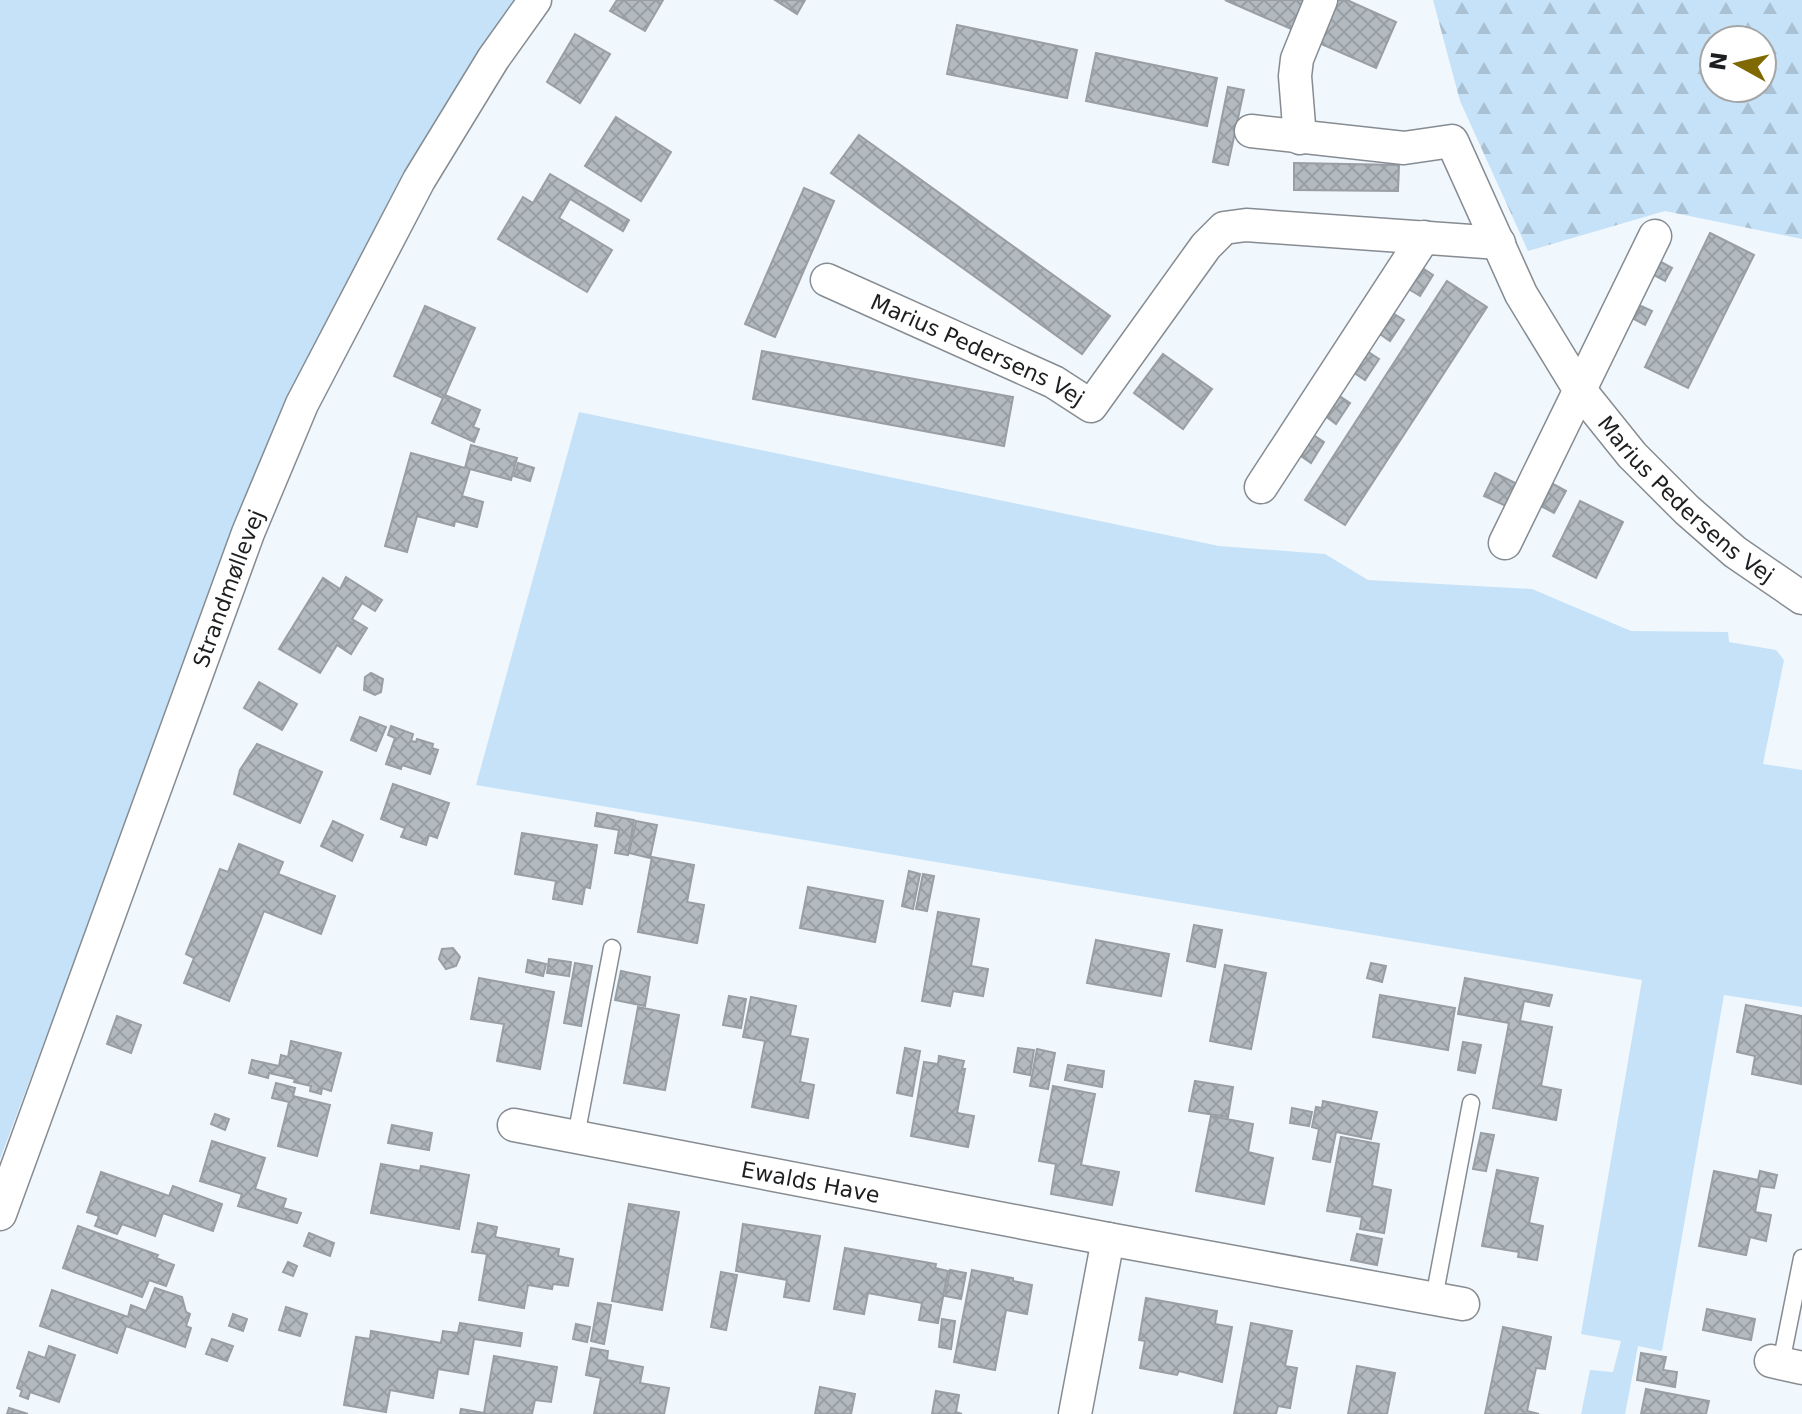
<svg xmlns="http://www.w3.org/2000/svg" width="1802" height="1414" font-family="'DejaVu Sans',sans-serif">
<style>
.grass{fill:#c6e2f8}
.forest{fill:url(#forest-firs);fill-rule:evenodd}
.building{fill:url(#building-cross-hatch);stroke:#989ea4;stroke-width:2}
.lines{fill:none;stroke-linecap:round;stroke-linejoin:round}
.lane-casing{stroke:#868c91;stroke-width:19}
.street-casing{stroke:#868c91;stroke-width:35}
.lane{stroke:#fff;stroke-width:16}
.street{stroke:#fff;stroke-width:32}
.labels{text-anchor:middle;stroke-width:6;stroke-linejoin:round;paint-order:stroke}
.street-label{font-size:22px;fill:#1c1e20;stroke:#fff}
</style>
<defs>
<pattern id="forest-firs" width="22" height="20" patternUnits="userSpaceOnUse" patternTransform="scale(2)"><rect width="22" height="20" fill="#c6e2f8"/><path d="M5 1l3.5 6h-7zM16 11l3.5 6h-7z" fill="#aac1d4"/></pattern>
<pattern id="building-cross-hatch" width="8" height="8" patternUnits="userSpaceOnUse" patternTransform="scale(2)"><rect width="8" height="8" fill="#b2b9bf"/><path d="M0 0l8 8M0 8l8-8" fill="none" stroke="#989fa4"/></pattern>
</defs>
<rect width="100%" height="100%" fill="#f0f7fd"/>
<g class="grass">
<polygon points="0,0 515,0 416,157 230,548 0,1159"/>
<polygon points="579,412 1219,546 1325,554 1368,580 1532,589 1631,631 1728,632 1729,642 1776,650 1784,660 1763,764 1802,770 1802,1007 1724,995 1662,1351 1638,1346 1625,1414 1581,1414 1590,1370 1613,1372 1621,1341 1581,1334 1642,980 476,785"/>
</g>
<path class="forest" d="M1433,0H1802V239L1665,211L1528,251L1460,101ZM1714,40H1762V88H1714Z"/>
<g class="building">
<polygon points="617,0 663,0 645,31 610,11"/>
<polygon points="775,0 805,0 797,14"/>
<polygon points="1225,0 1312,0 1298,32"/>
<polygon points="1338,0 1347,0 1396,22 1376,68 1319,43"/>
<polygon points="957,25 1077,50 1067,98 947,74"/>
<polygon points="575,34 610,54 580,103 547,82"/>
<polygon points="1096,53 1217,78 1207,126 1086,101"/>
<polygon points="1228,87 1244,90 1228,165 1213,162"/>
<polygon points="616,117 671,152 641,201 585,166"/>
<polygon points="859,135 1110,316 1082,354 831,173"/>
<polygon points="1294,163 1399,165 1398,191 1294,190"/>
<polygon points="550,174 629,220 623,231 570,199 559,218 612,250 587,292 498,239 523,197 533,203"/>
<polygon points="804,188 834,201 775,337 745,324"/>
<polygon points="1710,233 1754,255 1688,388 1645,367"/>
<polygon points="1661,262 1672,268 1665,281 1654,275"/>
<polygon points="1421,267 1433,275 1420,296 1407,288"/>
<polygon points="1447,281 1487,307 1345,525 1305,500"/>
<polygon points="425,306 475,328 445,395 480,410 473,427 479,429 474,442 432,423 443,398 394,376"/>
<polygon points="1641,306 1652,311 1645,325 1634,319"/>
<polygon points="1391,312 1404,320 1390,341 1377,332"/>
<polygon points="762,351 1013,397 1004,446 753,399"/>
<polygon points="1367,351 1379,359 1365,380 1353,372"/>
<polygon points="1163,354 1212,389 1183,429 1134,393"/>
<polygon points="1338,395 1350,403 1336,424 1324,415"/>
<polygon points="1312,434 1324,442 1311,463 1298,454"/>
<polygon points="471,445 517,458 511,480 470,469 462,496 483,502 477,527 455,521 454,526 417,516 407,552 385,546 411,453 465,468"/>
<polygon points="518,463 534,468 530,481 514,476"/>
<polygon points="1495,473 1517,484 1506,506 1484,496"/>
<polygon points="1553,484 1566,491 1554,513 1541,506"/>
<polygon points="1580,501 1623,522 1596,578 1553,556"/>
<polygon points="346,577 382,600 375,611 362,603 352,619 367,628 351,654 337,645 320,673 279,649 323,578 340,589"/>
<polygon points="371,673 383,679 381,692 375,695 364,690 365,677"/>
<polygon points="259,682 297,704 282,730 244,708"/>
<polygon points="360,717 386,727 376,751 351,740"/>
<polygon points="391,726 413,734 411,741 416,742 417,739 433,744 432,748 438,750 430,774 402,765 401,769 386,764 395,738 388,735"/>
<polygon points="257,744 322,772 300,823 234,794 240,770"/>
<polygon points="393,784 449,803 437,838 429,835 426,845 401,837 405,828 381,819"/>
<polygon points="597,813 634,820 628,855 615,853 619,830 595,826"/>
<polygon points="333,821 363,835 352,861 321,846"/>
<polygon points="636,821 657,825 650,858 629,853"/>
<polygon points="522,833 597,845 590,888 585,887 582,904 553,899 556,881 515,874"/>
<polygon points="239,844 283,862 278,874 335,896 321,934 264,911 229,1001 184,983 194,958 186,954 220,869 228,872"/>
<polygon points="652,857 694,865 687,902 704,905 697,943 638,932"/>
<polygon points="909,871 920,874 913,909 902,906"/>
<polygon points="923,874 934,876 927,911 916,909"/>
<polygon points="808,887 883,901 875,942 800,928"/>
<polygon points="938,912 979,919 971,966 988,969 983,996 953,991 950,1006 922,1001"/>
<polygon points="1194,925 1222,930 1215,967 1187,961"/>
<polygon points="1096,940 1169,954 1161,996 1087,983"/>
<polygon points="453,948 460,957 456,966 446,969 439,959 442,949"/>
<polygon points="549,959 571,962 569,976 547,973"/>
<polygon points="528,960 546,964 543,976 526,972"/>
<polygon points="575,963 592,966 581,1026 564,1023"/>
<polygon points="1371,963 1386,966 1382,982 1367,978"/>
<polygon points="1225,965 1266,973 1251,1049 1210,1041"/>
<polygon points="621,971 650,977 645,1006 615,1000"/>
<polygon points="479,978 554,992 540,1069 497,1061 504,1024 471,1019"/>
<polygon points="1465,978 1552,995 1549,1006 1524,1001 1520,1021 1552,1027 1541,1086 1561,1090 1556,1120 1493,1108 1509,1023 1458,1014"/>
<polygon points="1380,995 1455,1008 1448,1050 1373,1037"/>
<polygon points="729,996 746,999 741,1028 723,1025"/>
<polygon points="751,997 796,1006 790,1036 808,1039 800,1082 814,1085 808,1118 752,1107 765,1041 743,1037"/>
<polygon points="1746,1005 1802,1016 1801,1084 1752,1074 1755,1056 1737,1052"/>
<polygon points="638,1007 679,1015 665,1090 624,1083"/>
<polygon points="117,1016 141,1025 131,1053 107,1044"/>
<polygon points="291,1041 341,1053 331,1091 322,1088 321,1094 310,1091 311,1086 294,1082 295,1079 269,1073 268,1078 249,1073 252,1060 279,1066 281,1055 288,1057"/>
<polygon points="1463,1042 1481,1045 1475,1073 1458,1070"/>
<polygon points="905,1048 920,1051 912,1096 897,1093"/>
<polygon points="1018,1048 1034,1050 1030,1075 1014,1072"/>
<polygon points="1037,1049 1055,1053 1048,1089 1030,1086"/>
<polygon points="939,1056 964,1061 962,1069 965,1069 957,1113 974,1116 968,1147 911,1136 924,1062 938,1064"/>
<polygon points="1068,1065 1104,1071 1102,1087 1065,1080"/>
<polygon points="1195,1081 1233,1087 1228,1117 1189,1111"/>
<polygon points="276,1083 295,1088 293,1096 330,1105 317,1156 278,1146 289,1102 272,1098"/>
<polygon points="1053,1086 1095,1094 1081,1165 1119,1172 1112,1205 1051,1194 1056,1164 1039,1161"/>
<polygon points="1323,1101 1377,1112 1371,1139 1336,1132 1330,1162 1313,1159 1319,1129 1312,1127 1316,1107 1322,1108"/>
<polygon points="1292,1108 1312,1112 1309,1126 1290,1123"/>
<polygon points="215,1114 229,1119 225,1130 211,1124"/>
<polygon points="1211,1116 1253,1124 1248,1152 1273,1158 1264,1204 1196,1191"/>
<polygon points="392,1125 432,1133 429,1150 388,1143"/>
<polygon points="1481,1133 1494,1135 1486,1171 1473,1169"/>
<polygon points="1341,1137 1379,1144 1372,1186 1391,1190 1384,1233 1360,1229 1362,1217 1327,1211"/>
<polygon points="212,1141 265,1158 255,1189 286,1199 283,1208 301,1213 297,1223 238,1206 242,1194 200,1181"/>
<polygon points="381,1164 420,1171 421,1166 469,1175 459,1229 371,1213"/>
<polygon points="1497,1170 1538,1178 1529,1223 1543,1226 1537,1260 1518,1257 1519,1252 1482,1246"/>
<polygon points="1714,1171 1758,1180 1760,1171 1777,1175 1774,1188 1760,1186 1755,1212 1771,1215 1766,1241 1750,1237 1746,1255 1699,1246"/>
<polygon points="101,1172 169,1196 173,1186 222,1204 213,1231 163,1213 155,1236 122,1224 117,1234 95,1226 99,1216 87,1212"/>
<polygon points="629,1204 679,1212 662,1310 612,1301"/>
<polygon points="478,1223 497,1227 495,1237 559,1249 558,1256 573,1259 568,1286 553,1284 552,1289 528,1285 524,1308 479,1300 487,1254 472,1252"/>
<polygon points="743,1224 820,1236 809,1301 784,1297 787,1280 736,1271"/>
<polygon points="78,1226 158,1255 156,1258 174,1265 166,1286 149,1280 142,1297 63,1268"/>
<polygon points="309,1233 334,1243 330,1256 304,1246"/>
<polygon points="1357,1234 1382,1239 1377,1265 1351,1260"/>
<polygon points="845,1248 936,1264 935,1268 948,1271 938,1323 919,1320 922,1303 868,1293 864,1314 834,1309"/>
<polygon points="288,1262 297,1266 293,1276 283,1272"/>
<polygon points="950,1270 966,1273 961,1299 945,1296"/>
<polygon points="972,1270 1013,1278 1013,1281 1032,1285 1027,1314 1006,1310 995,1370 954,1362"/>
<polygon points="721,1272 737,1275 726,1330 711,1327"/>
<polygon points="155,1288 182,1297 186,1312 190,1314 186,1326 191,1328 185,1347 126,1326 117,1353 40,1326 52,1290 128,1317 131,1305 146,1311"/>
<polygon points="1146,1298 1217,1311 1215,1324 1232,1327 1222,1382 1179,1371 1177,1375 1140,1368 1145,1341 1139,1340"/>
<polygon points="598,1303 611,1305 604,1344 591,1341"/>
<polygon points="286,1307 307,1314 300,1336 279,1330"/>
<polygon points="1707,1309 1755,1319 1751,1340 1703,1330"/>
<polygon points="233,1314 247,1319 243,1331 229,1326"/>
<polygon points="942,1319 955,1321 951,1349 939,1347"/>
<polygon points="460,1323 522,1333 520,1346 474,1339 468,1374 438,1369 433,1398 390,1390 386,1412 344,1405 356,1337 370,1339 371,1331 441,1343 443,1331 458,1333"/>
<polygon points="1251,1323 1292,1331 1285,1366 1297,1368 1290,1408 1278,1406 1276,1414 1234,1414"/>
<polygon points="576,1324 590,1327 587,1342 573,1339"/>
<polygon points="1503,1327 1551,1337 1545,1369 1536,1368 1527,1411 1539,1414 1485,1414"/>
<polygon points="212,1339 233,1346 227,1361 206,1354"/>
<polygon points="49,1346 75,1355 59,1402 30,1392 28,1399 20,1396 22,1390 17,1388 29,1352 45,1358"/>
<polygon points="591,1348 608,1351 607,1360 643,1367 640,1383 669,1388 664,1414 594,1414 601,1378 586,1375"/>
<polygon points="1641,1353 1666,1357 1663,1370 1677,1372 1675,1387 1637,1380"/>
<polygon points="494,1356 557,1367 551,1402 535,1400 532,1414 460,1414 461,1409 484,1413"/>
<polygon points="1357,1366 1395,1373 1387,1414 1348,1414"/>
<polygon points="820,1387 855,1394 851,1414 815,1414"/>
<polygon points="1646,1389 1709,1401 1706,1414 1641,1414"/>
<polygon points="936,1391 959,1395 956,1412 962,1414 932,1414"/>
<polygon points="9,1408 28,1414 7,1414"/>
</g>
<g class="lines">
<defs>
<g id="lane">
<polyline points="576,1136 612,948"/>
<polyline points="1434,1298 1471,1103"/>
<polyline points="1781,1363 1802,1258"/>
</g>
<g id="street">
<path id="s1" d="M1251,131L1404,148L1452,141L1521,294L1579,389L1632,455L1687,510L1735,552L1802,598"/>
<polyline points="1300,138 1295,76 1297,59 1321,0"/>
<path id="s2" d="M827,280L1054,382L1091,406L1206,246L1224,228L1246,225L1499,243"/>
<polyline points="1261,487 1424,237"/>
<polyline points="1505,543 1655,236"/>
<path id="s3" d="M514,1125L1108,1239L1463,1304"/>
<path id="s4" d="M0,1214L248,533L302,404L419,180L493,59L535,0"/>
<polyline points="1771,1361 1802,1368"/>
<polyline points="1075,1414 1108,1239"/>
</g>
</defs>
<use href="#lane" class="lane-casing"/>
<use href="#street" class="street-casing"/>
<use href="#lane" class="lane"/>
<use href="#street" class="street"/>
</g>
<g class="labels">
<g class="street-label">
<text dy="8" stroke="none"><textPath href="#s2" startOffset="166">Marius Pedersens Vej</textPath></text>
<text dy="8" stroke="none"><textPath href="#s1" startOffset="636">Marius Pedersens Vej</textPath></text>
<text dy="8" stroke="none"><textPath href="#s4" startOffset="666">Strandmøllevej</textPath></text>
<text dy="8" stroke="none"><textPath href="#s3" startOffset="302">Ewalds Have</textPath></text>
</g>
</g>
<g transform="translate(1738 64) rotate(278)"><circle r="38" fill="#ffffff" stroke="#a4a5a6" stroke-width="2"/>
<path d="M0-6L14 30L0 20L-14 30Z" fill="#816901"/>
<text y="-12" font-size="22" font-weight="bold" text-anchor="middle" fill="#1c1e20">N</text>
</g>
</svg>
